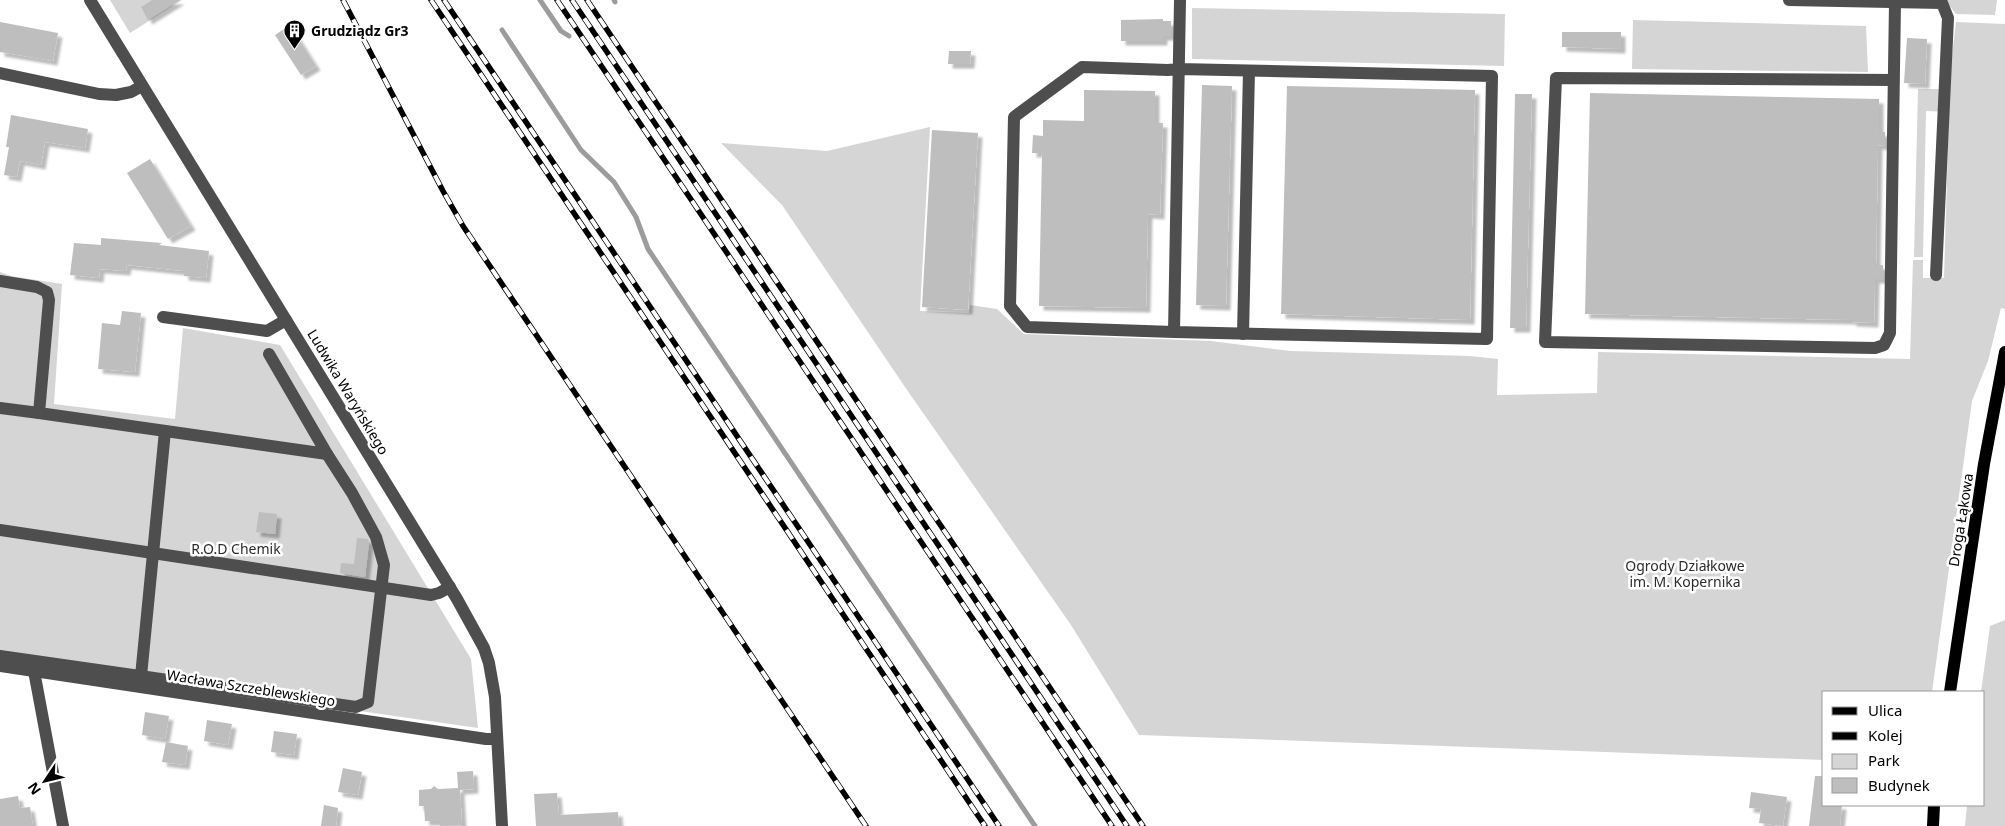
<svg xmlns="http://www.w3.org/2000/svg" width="2005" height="826" font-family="'Noto Sans',sans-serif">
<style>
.green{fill:#d5d5d5}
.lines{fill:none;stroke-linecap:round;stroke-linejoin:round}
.stream{stroke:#9c9c9c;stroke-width:5}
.building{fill:#bebebe;filter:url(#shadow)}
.minor{stroke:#4e4e4e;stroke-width:12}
.major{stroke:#000;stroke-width:12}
.rail-casing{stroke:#000;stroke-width:5.5}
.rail{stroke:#fff;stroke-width:4;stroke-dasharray:11;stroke-linecap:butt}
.labels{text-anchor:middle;stroke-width:5;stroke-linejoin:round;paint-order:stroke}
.poi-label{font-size:14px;font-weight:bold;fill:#000;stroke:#fff;text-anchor:start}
.street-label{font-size:14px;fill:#000;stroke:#fff}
.park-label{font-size:14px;fill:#2c2c2c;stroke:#fff}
</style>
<defs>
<filter id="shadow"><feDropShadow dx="4.5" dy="4.5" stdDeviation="1" flood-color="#0004"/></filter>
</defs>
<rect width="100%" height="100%" fill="#fff"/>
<g class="green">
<polygon points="110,0 182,0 130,33"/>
<polygon points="1945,0 1997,0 1995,15 1956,14"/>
<polygon points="1192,8 1505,14 1504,66 1192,59"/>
<polygon points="1633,20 1866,26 1868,72 1632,69"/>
<polygon points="1956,22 2005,24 2005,309 2001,308 1988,361 1972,401 1932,692 1824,692 1824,760 1139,735 1071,625 905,387 782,205 721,143 827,151 930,127 920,311 969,313 970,305 997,309 1024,334 1211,341 1290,351 1470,356 1498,359 1497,395 1597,393 1598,352 1910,359 1913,260 1923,260 1923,278 1944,278 1949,112 1926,111 1923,257 1914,257 1918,89 1948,89"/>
<polygon points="0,272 11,276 62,284 54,404 175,419 183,328 280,345 471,659 478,728 0,659"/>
<polygon points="2005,620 2005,826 1965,826 1967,805 1984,805 1984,692 1981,692 1990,626"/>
</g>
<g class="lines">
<g class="stream">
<polyline points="540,0 561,31 569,36"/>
<polyline points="614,0 615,2"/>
<polyline points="502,30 581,150 614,182 636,217 648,249 1035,826"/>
</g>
</g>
<g class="building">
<polygon points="152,0 180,0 148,20 141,7"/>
<polygon points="1163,19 1163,21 1171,21 1171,36 1163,36 1163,41 1121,41 1121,20"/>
<polygon points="0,22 58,33 53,61 0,52"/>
<polygon points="290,25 316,66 301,75 275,35"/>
<polygon points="1562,32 1621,32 1621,49 1562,47"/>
<polygon points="1907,38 1927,39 1925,84 1904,83"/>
<polygon points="949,51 971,51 970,64 948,64"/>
<polygon points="1202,85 1232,86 1226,306 1196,305"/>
<polygon points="1287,86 1475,90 1470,320 1281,314"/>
<polygon points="1084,90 1155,91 1155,123 1163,123 1160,215 1148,214 1146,308 1039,306 1042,153 1032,153 1033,135 1043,136 1043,120 1084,121"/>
<polygon points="1590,93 1879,99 1879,132 1885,132 1885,146 1878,145 1876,265 1883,265 1883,279 1875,279 1874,323 1852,322 1852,320 1585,314"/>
<polygon points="1515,94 1532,94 1526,328 1510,328"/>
<polygon points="11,115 88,129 85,148 45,142 41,165 20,161 17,177 4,175 9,147 6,147"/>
<polygon points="932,130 978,133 968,310 922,307"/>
<polygon points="150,159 191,226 168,239 127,173"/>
<polygon points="101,238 162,243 159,245 209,251 206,278 184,276 184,271 127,265 126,271 100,269 99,278 70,275 74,243 101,245"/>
<polygon points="122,311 141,313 135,372 98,369 102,323 120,325"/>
<polygon points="259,512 277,514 275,534 256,532"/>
<polygon points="357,538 368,539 369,543 365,577 340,573 341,563 354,564"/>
<polygon points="145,712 169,716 165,739 142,735"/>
<polygon points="207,720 232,724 228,745 204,741"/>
<polygon points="274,731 297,734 294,755 271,752"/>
<polygon points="166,742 188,746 185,765 162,762"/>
<polygon points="343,768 362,772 358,795 338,792"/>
<polygon points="473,771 474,789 460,790 462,825 440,826 440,821 425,821 424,806 419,806 419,790 431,789 434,786 438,789 458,788 457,772"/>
<polygon points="1815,776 1824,776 1824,805 1842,805 1840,826 1809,826"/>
<polygon points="1751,792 1787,797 1783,826 1759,823 1761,809 1749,808"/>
<polygon points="557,793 559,815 618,812 619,826 536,826 534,794"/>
<polygon points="18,796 20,808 30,807 33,826 0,826 0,799"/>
<polygon points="324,805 338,808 336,826 321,826"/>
</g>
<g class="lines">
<g class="minor">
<polyline points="90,0 457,599 484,648 489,663 495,697 502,826"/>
<polyline points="1789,0 1942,3 1948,18 1936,275"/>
<polyline points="0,73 99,94 116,95 131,92 142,86"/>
<polyline points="1894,80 1556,78 1545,342 1875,348 1884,345 1890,333 1895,3"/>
<polyline points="0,281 37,287 47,292 49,300 39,413 327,454 269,354"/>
<polyline points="163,317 267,331 286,320"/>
<polyline points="1174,332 1027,327 1010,306 1014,117 1082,67 1168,70 1179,69 1492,76 1487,339 1174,332 1180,0"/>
<polyline points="1243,334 1249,71"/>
<polyline points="0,408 39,413"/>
<polyline points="0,530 431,595 439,593 450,587"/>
<polyline points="0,656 356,707 368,702 384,565 376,537 352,493 327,454"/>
<polyline points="0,666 486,739 497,739"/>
<polyline points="34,671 63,826"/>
<polyline points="141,676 165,431"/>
</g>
<g class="major">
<polyline points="1950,692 1984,464 2005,352"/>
<polyline points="1933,826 1934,805"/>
</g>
<defs>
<g id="rail">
<polyline points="343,0 443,191 463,226 866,826"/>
<polyline points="431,0 985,826"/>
<polyline points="444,0 999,826"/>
<polyline points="557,0 1112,826"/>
<polyline points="572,0 1127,826"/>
<polyline points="587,0 1143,826"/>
</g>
</defs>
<use href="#rail" class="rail-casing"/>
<use href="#rail" class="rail"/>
</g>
<defs>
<symbol id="building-pin" viewBox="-11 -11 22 30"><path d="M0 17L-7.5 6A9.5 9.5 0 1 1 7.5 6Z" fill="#000" stroke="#fff"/><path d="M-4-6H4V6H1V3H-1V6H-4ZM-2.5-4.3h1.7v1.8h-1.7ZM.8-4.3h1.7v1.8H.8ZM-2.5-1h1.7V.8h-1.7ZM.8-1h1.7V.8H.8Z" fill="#fff"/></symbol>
</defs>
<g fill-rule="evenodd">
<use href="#building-pin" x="282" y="18" width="25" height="34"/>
</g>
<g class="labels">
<g class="poi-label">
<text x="311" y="36">Grudziądz Gr3</text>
</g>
<g class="street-label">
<text transform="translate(348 392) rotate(59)" y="5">Ludwika Waryńskiego</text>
<text transform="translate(1961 520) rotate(-81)" y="5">Droga Łąkowa</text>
<text transform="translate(251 688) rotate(9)" y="5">Wacława Szczeblewskiego</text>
</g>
<g class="park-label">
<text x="236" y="554">R.O.D Chemik</text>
<text x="1685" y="571">Ogrody Działkowe<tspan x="1685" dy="16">im. M. Kopernika</tspan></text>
</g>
</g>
<rect x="1822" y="691" width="162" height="115" fill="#ffffff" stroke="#999999"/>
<rect x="1832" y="707" width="25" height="8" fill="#000000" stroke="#999999"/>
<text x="1868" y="716" font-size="15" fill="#000000">Ulica</text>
<rect x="1832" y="732" width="25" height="8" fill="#000000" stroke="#999999"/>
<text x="1868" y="741" font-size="15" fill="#000000">Kolej</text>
<rect x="1832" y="754" width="25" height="15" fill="#d5d5d5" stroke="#999999"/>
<text x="1868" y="766" font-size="15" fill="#000000">Park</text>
<rect x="1832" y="778" width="25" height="15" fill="#bebebe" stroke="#999999"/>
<text x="1868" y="791" font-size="15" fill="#000000">Budynek</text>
<g transform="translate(45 781) rotate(235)" stroke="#ffffff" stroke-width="4" paint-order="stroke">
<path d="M0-4L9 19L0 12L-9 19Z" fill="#000000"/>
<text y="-8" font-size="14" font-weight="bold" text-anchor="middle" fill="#000000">N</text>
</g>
</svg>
